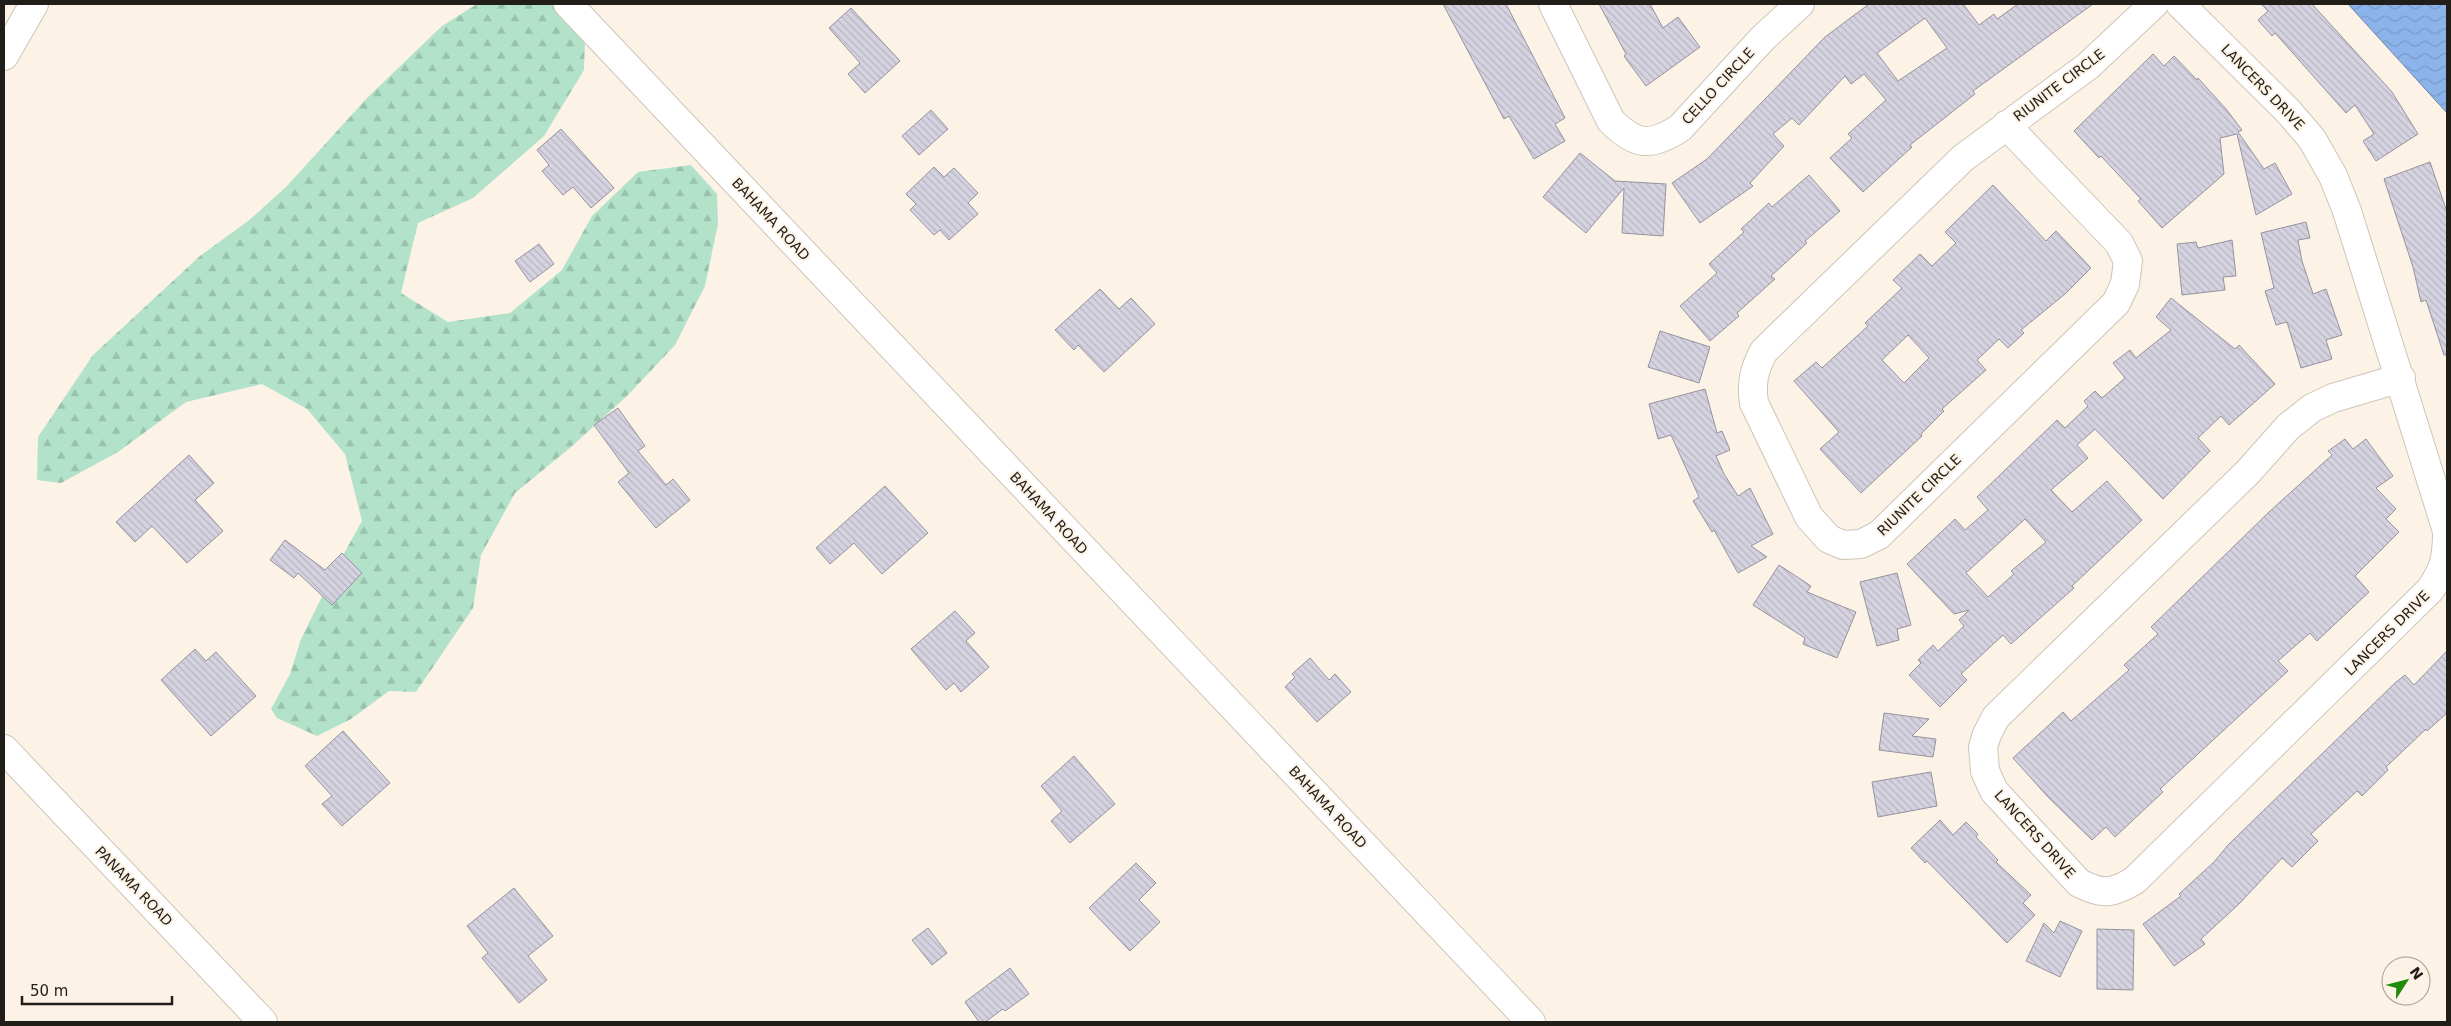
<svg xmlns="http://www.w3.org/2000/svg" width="2451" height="1026" font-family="'DejaVu Sans',sans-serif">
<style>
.forest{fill:url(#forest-firs)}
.water{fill:url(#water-waves);stroke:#6c87ab}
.building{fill:url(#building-back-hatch);stroke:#9693a0;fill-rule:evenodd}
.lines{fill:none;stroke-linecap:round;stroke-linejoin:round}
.minor-casing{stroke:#cec5b9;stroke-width:30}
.minor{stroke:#fff;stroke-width:28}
.labels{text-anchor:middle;stroke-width:4;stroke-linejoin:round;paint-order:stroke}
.street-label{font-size:14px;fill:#211d19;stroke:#fcf2e6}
</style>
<defs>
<pattern id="forest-firs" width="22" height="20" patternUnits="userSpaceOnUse" patternTransform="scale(1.25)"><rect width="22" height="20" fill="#b2e3ca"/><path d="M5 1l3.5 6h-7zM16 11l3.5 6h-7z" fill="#99c2ad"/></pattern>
<pattern id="water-waves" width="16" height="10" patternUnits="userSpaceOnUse" patternTransform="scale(1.25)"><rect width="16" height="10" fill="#8cb4ea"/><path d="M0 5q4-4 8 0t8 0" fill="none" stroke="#789ac8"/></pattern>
<pattern id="building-back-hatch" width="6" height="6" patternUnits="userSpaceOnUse" patternTransform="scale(1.25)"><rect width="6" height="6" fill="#d6d3e1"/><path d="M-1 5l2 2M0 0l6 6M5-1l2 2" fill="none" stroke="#b7b5c0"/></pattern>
</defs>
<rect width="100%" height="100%" fill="#fcf2e6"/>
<polygon class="forest" points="477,4 552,4 585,39 584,70 544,136 473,198 418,223 401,293 448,322 510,313 562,270 592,216 638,172 691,165 717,194 718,224 705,286 675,345 628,395 571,447 515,493 481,555 473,608 416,692 389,691 351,719 317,736 277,718 271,709 290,674 301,639 337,566 362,521 345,454 307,409 262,384 186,402 118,452 61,483 37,480 38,437 93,355 200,256 248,221 286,187 368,97 442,26"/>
<polygon class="water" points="2348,4 2447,4 2447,113"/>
<g class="building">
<polygon points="1443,4 1506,4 1565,118 1555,124 1565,141 1534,159 1509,116 1504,119"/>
<polygon points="1599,4 1650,4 1663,28 1678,17 1700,47 1646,86 1624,56 1626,54"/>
<path d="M1869,4H1963L1979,25L1994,14L1997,19L2018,4H2093L1973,91L1975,94L1910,145L1912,147L1863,192L1830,158L1852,138L1848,134L1886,100L1864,74L1851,84L1845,76L1799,125L1792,118L1773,134L1784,146L1750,183L1753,186L1700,223L1672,183L1707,159L1825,37ZM1925,18L1947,48L1898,81L1877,53Z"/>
<polygon points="2261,4 2312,4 2392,92 2418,134 2376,161 2363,141 2374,134 2355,105 2346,113 2275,33 2272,36 2258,20 2268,11"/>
<polygon points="851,8 900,61 865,93 848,74 860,63 829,28"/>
<polygon points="2153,54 2164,66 2174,56 2197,80 2198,78 2226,109 2242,130 2238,132 2264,169 2275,163 2292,194 2256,215 2237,134 2220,138 2224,174 2162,228 2138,201 2141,199 2101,156 2099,158 2074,131"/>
<polygon points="931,110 948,129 919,155 902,136"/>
<polygon points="561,129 614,188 591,208 573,187 563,195 542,171 549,165 537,150"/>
<polygon points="1580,153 1615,181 1666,184 1663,236 1622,233 1624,188 1586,233 1543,197"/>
<polygon points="2430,162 2447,212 2447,355 2444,355 2426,300 2421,302 2413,267 2384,179"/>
<polygon points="934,167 944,177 954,168 978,193 968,203 978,214 949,240 940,230 934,235 910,210 916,204 906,194"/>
<polygon points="1809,175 1840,211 1805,241 1807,243 1771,276 1775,279 1737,313 1739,316 1710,341 1680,306 1717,273 1709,264 1744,232 1741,229 1769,203 1772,207"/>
<path d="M1993,185L2046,241L2056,231L2091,268L2065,294L2021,330L2024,333L2008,348L1999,339L1977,360L1986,370L1942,409L1944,411L1921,434L1922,436L1861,493L1820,449L1839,432L1794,381L1816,362L1822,368L1868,326L1865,323L1902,288L1893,280L1920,254L1932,266L1956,243L1945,232ZM1908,335L1929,358L1904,383L1882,360Z"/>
<polygon points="2306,222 2310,238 2298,240 2302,261 2313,294 2326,289 2342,335 2326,340 2332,359 2301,368 2287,322 2276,325 2265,291 2274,288 2261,233"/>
<polygon points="2232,240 2236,276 2223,277 2225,290 2182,295 2177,244 2196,242 2198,248"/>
<polygon points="539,244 554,264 530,282 515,261"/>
<polygon points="1100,289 1119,309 1131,298 1155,324 1104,372 1078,345 1074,350 1055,330"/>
<path d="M2171,298L2235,349L2239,345L2275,384L2229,425L2221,416L2198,438L2210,451L2163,499L2095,429L2077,445L2088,458L2051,490L2072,512L2107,481L2142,520L2072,586L2074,588L2011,644L2003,635L1961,674L1967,680L1940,707L1909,675L1921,663L1918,660L1933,645L1938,651L1964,626L1959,620L1969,610L1954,614L1907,564L1955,519L1965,530L1988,510L1977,497L2057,420L2065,428L2088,406L2084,401L2095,391L2102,398L2125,378L2113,363L2130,350L2136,358L2171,330L2156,317ZM2025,519L2046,542L2011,571L2014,574L1988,597L1966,573Z"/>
<polygon points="1660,331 1710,347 1699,383 1648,367"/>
<polygon points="1705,389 1717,433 1722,431 1730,450 1716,456 1724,474 1738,496 1750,488 1773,534 1751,546 1767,557 1738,573 1714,530 1712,532 1693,501 1699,497 1671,435 1658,439 1649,404"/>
<polygon points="618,408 645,446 638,451 666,485 673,479 690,500 656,528 618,482 629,473 594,425"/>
<polygon points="2345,439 2353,449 2366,439 2393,476 2376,488 2396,509 2386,519 2399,532 2355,576 2369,592 2317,641 2310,633 2278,661 2288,671 2160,789 2163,792 2115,837 2106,827 2092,840 2048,797 2013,758 2063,712 2071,721 2129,670 2124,665 2158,634 2151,627 2269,512 2332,455 2328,451"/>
<polygon points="189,455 214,483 195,500 223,531 187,563 152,526 135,542 116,522"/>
<polygon points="885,486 928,533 882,574 854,543 830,564 816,548"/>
<polygon points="285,540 325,570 342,553 362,573 332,605 298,573 294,578 270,560"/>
<polygon points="1779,565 1811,586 1807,592 1856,612 1837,658 1803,644 1805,638 1753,605"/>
<polygon points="1897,573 1911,625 1897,629 1899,640 1877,646 1860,582"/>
<polygon points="955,611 975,633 966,641 989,667 961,692 954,683 946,690 911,649"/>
<polygon points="195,649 206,661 216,652 256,696 211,736 161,680"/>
<polygon points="2447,651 2447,713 2427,731 2426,729 2386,767 2388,770 2362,796 2357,791 2311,834 2318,841 2292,867 2282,858 2240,903 2201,939 2205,944 2174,966 2143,924 2181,896 2179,894 2214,862 2229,844 2395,683 2405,675 2414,685"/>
<polygon points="1310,658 1329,680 1335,674 1351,692 1317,722 1285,687 1295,677 1292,674"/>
<polygon points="1884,713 1929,719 1912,736 1936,739 1933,757 1879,750"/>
<polygon points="343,731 390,783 342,826 322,804 332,796 305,766"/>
<polygon points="1074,756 1115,804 1070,843 1051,821 1062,811 1041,786"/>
<polygon points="1931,772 1937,806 1878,817 1872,782"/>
<polygon points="1940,820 1953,835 1966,822 1978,834 1976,837 1998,860 1996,862 2031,895 2023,903 2035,915 2007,943 1927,861 1925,863 1911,848"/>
<polygon points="1136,863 1156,883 1139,900 1160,922 1130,951 1089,908"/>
<polygon points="514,888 553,936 528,956 547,980 519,1003 482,958 488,953 467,926"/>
<polygon points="2060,921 2082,931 2060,977 2026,961 2044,923 2054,933"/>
<polygon points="928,928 947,953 932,965 912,940"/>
<polygon points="2097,929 2134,930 2133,990 2097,989"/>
<polygon points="1010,968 1029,994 1005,1011 1003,1009 985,1022 979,1022 965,1002"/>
</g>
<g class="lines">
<defs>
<g id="minor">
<polyline points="568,4 1531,1022"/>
<path d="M1553,4L1611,121C1636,146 1651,147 1680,128L1763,38L1800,4"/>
<path d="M2180,4L2288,111L2312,139L2333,176L2347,211L2447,531C2447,557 2445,568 2430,590L2135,880C2113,894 2103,895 2079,883L1994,791L1985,771L1983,747L1987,734L1996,717L2248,472L2288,427L2312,408L2333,398L2401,378"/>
<polyline points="4,56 34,4"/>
<path d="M2006,125L2119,243L2128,261L2125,284L2116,303L1879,535L1861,544L1843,545L1829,539L1809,517L1754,403C1751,383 1754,369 1764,351L1963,158L2088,66L2154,4"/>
<polyline points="4,749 263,1022"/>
</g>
</defs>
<use href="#minor" class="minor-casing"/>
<use href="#minor" class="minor"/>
</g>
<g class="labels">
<g class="street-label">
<text transform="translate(2059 85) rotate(-37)" y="5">RIUNITE CIRCLE</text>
<text transform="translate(1718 86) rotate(-47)" y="5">CELLO CIRCLE</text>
<text transform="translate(2263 87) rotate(46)" y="5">LANCERS DRIVE</text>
<text transform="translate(771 219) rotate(47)" y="5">BAHAMA ROAD</text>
<text transform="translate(1919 495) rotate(-44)" y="5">RIUNITE CIRCLE</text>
<text transform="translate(1049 513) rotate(47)" y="5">BAHAMA ROAD</text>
<text transform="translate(2387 633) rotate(-45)" y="5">LANCERS DRIVE</text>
<text transform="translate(1328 807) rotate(47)" y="5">BAHAMA ROAD</text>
<text transform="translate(2035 834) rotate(48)" y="5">LANCERS DRIVE</text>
<text transform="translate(134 886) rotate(46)" y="5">PANAMA ROAD</text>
</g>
</g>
<rect width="2451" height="1026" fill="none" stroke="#211d19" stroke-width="10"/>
<g transform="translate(2406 981) rotate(54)"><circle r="24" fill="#fcf2e6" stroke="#a49d94"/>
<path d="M0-4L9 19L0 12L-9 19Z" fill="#1e8b0b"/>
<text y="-8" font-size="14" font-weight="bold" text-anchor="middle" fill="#211d19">N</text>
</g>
<path d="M22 996v8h150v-8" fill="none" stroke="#211d19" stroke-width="2.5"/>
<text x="30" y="996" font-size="15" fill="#211d19" stroke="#fcf2e6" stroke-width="4" paint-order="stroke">50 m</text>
</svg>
